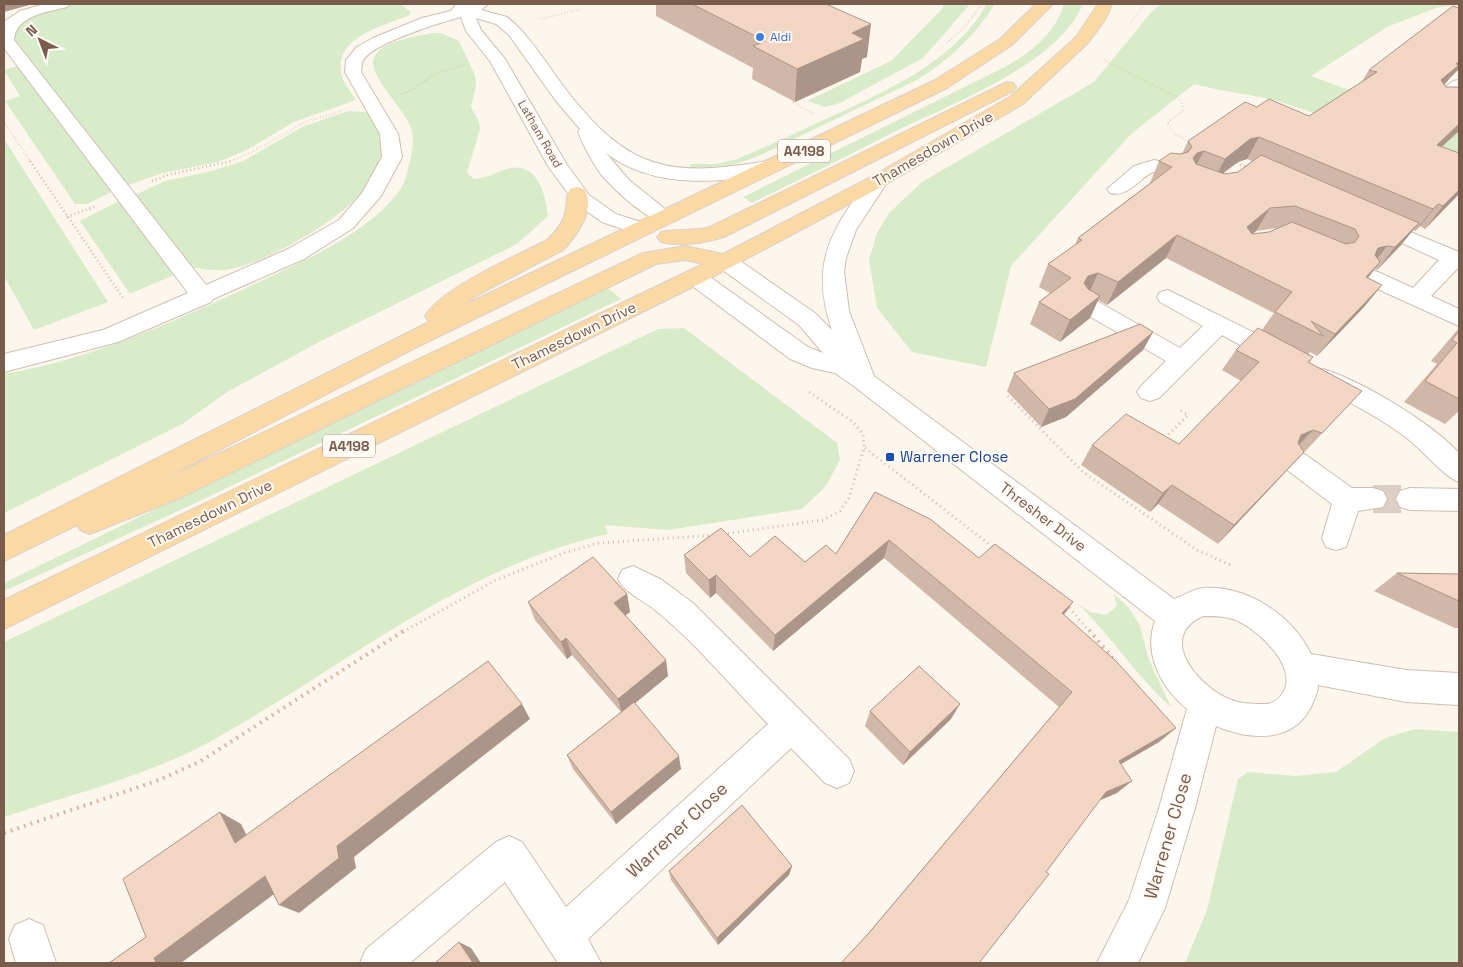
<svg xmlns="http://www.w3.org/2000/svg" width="1463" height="967" font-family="'Space Grotesk',sans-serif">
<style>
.green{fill:#d8ecc9}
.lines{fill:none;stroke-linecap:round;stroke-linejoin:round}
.minor-tunnel{stroke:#dcd0c4;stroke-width:28;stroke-dasharray:28 14;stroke-linecap:butt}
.minor-casing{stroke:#d1beb0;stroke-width:2}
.major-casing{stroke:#dad1cd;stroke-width:2}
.path-far3{stroke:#d9b8a5;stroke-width:2;stroke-dasharray:0.5 2.5;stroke-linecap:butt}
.path-far2{stroke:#d9b8a5;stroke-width:2.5;stroke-dasharray:1 3;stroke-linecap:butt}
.path-far1{stroke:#d9b8a5;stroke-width:3;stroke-dasharray:1 4;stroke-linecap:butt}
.path{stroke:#d9b8a5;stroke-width:4;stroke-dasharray:2 5;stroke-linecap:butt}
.minor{fill:#fff;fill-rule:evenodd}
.major{fill:#fbd9a5;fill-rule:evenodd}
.wall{fill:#d1b7a8;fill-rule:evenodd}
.shaded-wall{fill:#aa9588}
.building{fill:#f3d5c3;stroke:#aa9588;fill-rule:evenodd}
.shop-dot{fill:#3f7fe0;stroke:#fffaf3;stroke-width:2}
.transit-dot{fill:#1a4fb4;stroke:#fffaf3;stroke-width:2}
.labels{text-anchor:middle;stroke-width:4;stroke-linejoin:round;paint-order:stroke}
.far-shop-label{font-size:12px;fill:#366cbe;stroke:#fffaf3;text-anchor:start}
.far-street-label{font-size:12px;fill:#7a5c4d;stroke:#fffaf3}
.shield{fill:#fffaf3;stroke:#a28b7f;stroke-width:1}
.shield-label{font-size:14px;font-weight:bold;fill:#7a5c4d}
.street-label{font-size:15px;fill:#7a5c4d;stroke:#fffaf3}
.transit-label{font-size:15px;fill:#164399;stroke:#fffaf3;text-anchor:start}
.near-street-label{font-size:18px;fill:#7a5c4d;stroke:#fffaf3}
</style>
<rect width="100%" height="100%" fill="#fdf6ec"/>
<g class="green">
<path d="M72,4H400L411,12L409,15C385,26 335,36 341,73C343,82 351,92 356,100L294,122L247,150L218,162L163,173L128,185L12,37L14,29L29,17Z"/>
<polygon points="944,4 970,4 923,58 840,103 825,107 807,101 891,61 942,9"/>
<path d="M987,4H995C975,36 949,60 917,80L756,157L730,166L689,168L691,164H717L737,159C768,146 798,132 828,118C886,91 954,62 987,4Z"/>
<path d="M1064,4H1083C1058,64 954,103 898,130C850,155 801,179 752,203L743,197L1007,66C1033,50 1055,34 1064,4Z"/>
<path d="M1161,4H1459L1436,8L1387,27L1311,76L1459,130V162L1281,102C1252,94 1223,92 1194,84L1131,134L1011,266L986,367L912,352L877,308L869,260L877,233L889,213L922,182L1094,82L1153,10Z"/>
<path d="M432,33H441L459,41L475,75L476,85L471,107L479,121L480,129L467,173L474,179C488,178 498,171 511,168C538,163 546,196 548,216L517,244L321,341L227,392L184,423L4,513V374C93,359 177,320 259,282C305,260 369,233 400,190C405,183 407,173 409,165C412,154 414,143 412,132C409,111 361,72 376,54C387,40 415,37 432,33Z"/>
<polygon points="21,65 115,190 87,204 75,204 5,101 20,96 4,70"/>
<path d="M348,111L368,112C372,118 380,127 382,134C401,193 276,259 231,269C217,272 203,269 189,267L135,195L165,181L212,171L243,161L302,127Z"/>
<polygon points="4,139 108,302 34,330 4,276"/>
<polygon points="121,200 174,275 130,294 80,221"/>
<polygon points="608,288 621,299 202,500 4,591 4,583"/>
<path d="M684,328L837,443L840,460L826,486L802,509L668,530L605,525L608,534C460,567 343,668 213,740C150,775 72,794 4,817V642L658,329Z"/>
<path d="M1114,594L1129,608L1140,626L1149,660L1171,707C1136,676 1111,635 1077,603L1090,612L1106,615L1117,606Z"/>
<polygon points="1415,729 1459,732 1459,963 1185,963 1207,910 1238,779 1248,772 1296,776 1336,772 1385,738"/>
</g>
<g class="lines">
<polyline class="minor-tunnel" points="1373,499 1410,499"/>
<defs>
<g id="minor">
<path d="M44,4H70L67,7C48,12 16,15 14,40L206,285L288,249L339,220L362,193L382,157L380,134L345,72L346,60L357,47L373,38L422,18L451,11L456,4H488L481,10L507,17L515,24C534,42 548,66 564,87C629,173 671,178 773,160L780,162L783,166L780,170C724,184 654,190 606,153L629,180L675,217L672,221C667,223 662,224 657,221C639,212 613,189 600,173C591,160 584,147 578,132L580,129L556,101L509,35L496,24L476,18L481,30L505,59L567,165L589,195L616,214L647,224L650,229L647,234L640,235L602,222L575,203L548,166L490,61L466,31L461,17C442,22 370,44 363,61C361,63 362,69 361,72L398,134L402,157L381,196L353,228L304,259L213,299L211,302L118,342L4,372V354L103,330L188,293L4,48L5,21L20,11Z"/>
<polygon points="1459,80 1459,93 1442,107 1430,107 1427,103 1430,99 1453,81"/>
<path d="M1154,160L1176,165L1179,169L1176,173L1169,175L1153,172C1138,179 1128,198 1110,193L1107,189L1134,166Z"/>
<path d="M878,175L885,177L888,181L856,230L846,258L844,272L849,311L874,376L1174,599C1183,596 1193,589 1203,588C1247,585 1292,615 1311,654L1406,670L1459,673V705L1406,702L1318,685C1318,693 1314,700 1311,707C1292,744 1249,740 1216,726L1195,808L1165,908L1138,963H1097L1129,900L1159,808L1187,709C1161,688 1143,653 1155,621L855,387L835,373L812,368L790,359L687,282L684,277L687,272L695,270L703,272L808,347L823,353L799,325L717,266L714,261L717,256L725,254L733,256L815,313L832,330C809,263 831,230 871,177ZM1203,616C1215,616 1229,616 1240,622C1260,632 1300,669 1282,694C1279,699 1273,703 1267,704C1255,704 1241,704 1229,699C1198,686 1156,637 1203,616Z"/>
<polygon points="1374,217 1459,252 1459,267 1431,296 1459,309 1459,326 1362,282 1359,277 1362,272 1370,270 1378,272 1413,288 1439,260 1367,227 1364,223 1367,219"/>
<polygon points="1168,290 1289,350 1292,356 1289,362 1280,365 1271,362 1222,335 1159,398 1150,401 1141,398 1137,392 1141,386 1166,361 1079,310 1076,305 1079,300 1087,297 1095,300 1180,348 1203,326 1160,302 1157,297 1160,292"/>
<path d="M1323,369C1362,381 1432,423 1459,453V482C1444,477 1420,447 1404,436C1376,415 1345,400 1314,384L1311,378L1314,372Z"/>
<polygon points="1296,451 1306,455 1352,488 1373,488 1383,491 1387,499 1383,507 1358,511 1346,547 1336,550 1326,547 1322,538 1332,504 1286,469 1283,462 1286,455"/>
<polygon points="1410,488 1459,489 1459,511 1410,510 1400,507 1396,499 1400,491"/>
<path d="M633,566L662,580L694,604L849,759L854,771L849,783L837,788L825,783L791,748L588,939L601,963H558L505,882L410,963H360L366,949L496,842L509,836L522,842L566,907L768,724C731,686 696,643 655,610C643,600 625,593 618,579L622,570Z"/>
<polygon points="29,919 43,925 56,963 16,963 9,939 15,925"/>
</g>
<g id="major">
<path d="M1036,4H1053L1012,45L947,88L413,349L154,484L643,253L685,246L723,254L871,177L1011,96L1076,37L1098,4H1112L1105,20L1088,43L1023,104L885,185L703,282L4,629V600L703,264L685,260L656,264L180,498L90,534L80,530L77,525L4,561V535L429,322L425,316C444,286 515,257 547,240C557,231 564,222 566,209C567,202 566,195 570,189L577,187L584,189C597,208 576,237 563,250L474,297L466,304L935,80L1000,39Z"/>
<path d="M1007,82L1013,83L1016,87L1013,91L724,237C703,243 683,247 661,242L657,237L661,232C677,228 693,232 710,227Z"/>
</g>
</defs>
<use href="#minor" class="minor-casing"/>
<use href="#major" class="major-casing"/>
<g class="path-far3">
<polyline points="541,19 581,9"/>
<polyline points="1131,22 1144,4"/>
<polyline points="947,43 965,26 982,4"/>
<polyline points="1104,60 1180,99 1184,110 1167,123 1175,134 1192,143"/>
<polyline points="401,94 412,90 436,73 465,65"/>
<polyline points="796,100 792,102 814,114"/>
<polyline points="4,122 31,162"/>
<polyline points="1233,161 1236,162"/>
<polyline points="229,162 254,151 305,122 342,111"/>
</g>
<g class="path-far2">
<polyline points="30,161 123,298"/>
<polyline points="1233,161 1246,167"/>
<polyline points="152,181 171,174 232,161"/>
<polyline points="67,217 96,206"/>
</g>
<g class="path-far1">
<polyline points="1008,396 1083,472 1197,550 1231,565"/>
<polyline points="1165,438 1188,415 1178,409"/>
<polyline points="865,448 994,548"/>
<polyline points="723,534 823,520 840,511 849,498 864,448 863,434 853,422 809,392"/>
<polyline points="1066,604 1090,632"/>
<polyline points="403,632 496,580 564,553 599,543 715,535"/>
</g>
<g class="path">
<polyline points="1089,630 1114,660"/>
<polyline points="4,833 159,780 201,761 405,630"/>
</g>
<use href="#minor" class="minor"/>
<use href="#major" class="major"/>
</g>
<g class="wall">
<polygon points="656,4 826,4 867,57 862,59 860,72 795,102 752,79 753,68 656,16"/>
<path d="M1369,70L1449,79L1444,85L1442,147L1459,153V194L1425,229L1420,226L1415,231L1413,230L1401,245L1377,270L1375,269L1368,278L1382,285L1364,307L1317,356L1310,352L1308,355L1313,357L1309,363L1362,391L1218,544L1158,504L1150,512L1081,465L1092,445L1179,444L1241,381L1222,370L1236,350L1262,330L1274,313L1166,258L1107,305L1098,300L1090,318L1060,342L1030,324L1039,302L1050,293L1039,287L1048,264L1075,245L1078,238L1150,183L1159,161L1182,154L1188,141L1257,107L1309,116L1361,83ZM1247,159L1252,161L1238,172L1225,174L1222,173L1238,162ZM1278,228L1269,232L1252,234L1256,231Z"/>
<polygon points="1459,328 1459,411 1445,424 1404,402 1437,364 1431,361"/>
<polygon points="1153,332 1143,350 1066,417 1041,427 1007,391 1014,373"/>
<polygon points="875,492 979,558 1064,615 1159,742 1121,764 1117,793 1100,800 865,937 1059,707 884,558 773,651 716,593 710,598 686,573 684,555 750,557 805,562 836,554"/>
<polygon points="1397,573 1459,574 1459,628 1455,628 1374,591"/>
<polygon points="627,594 630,612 625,616 668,676 635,703 681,769 616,824 573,769 567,755 621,712 572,655 567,659 535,620 528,602"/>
<polygon points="870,711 951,719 903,765 865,726"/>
<polygon points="792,866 789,875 718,945 671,880 669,871"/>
</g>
<g class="shaded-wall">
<polygon points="4,4 33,4 4,12"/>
<polygon points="871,24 867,57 862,59 860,72 795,102 797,69 852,33"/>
<polygon points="1459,61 1459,69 1449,79 1443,86 1441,80"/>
<polygon points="1459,124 1459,131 1420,167 1437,145"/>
<polygon points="1259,137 1247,159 1238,162 1213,181 1225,159 1250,139"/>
<polygon points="1204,151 1192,173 1193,158 1197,153"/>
<polygon points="1459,190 1459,194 1425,229 1443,206"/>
<polygon points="1438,204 1420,226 1415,231 1433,209"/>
<polygon points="1270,208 1256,231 1233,250 1247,227"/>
<polygon points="1419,223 1401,245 1377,270 1395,247"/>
<polygon points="1177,235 1166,258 1107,305 1118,282"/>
<polygon points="1387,246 1370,268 1378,248"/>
<polygon points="1380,262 1363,284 1366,277"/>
<polygon points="1098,273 1088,295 1084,283 1088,276"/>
<polygon points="1382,285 1364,307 1317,356 1335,334"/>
<polygon points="1100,296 1090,318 1060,342 1070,320"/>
<polygon points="1153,332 1143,350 1066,417 1041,427 1049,409"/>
<polygon points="1313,430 1295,449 1301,435"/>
<polygon points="1304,452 1286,471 1218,544 1234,525"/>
<polygon points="1172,485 1158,504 1150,512 1163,493"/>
<polygon points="889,540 884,558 773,651 775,635"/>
<polygon points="716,575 716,593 710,598 709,580"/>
<polygon points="627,594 630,612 618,621 614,603"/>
<polygon points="1073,602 1061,619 1062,613"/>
<polygon points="566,638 572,655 567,659 561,642"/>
<polygon points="666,660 668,676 622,714 618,699"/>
<polygon points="522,704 530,719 354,857 356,868 299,913 279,905 337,846"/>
<polygon points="960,704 951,719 903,765 910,752"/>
<polygon points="1176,728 1159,742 1104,774 1119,761"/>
<polygon points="679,756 681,769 616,824 611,812"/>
<polygon points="1132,781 1117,793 1091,804 1106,792"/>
<polygon points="220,812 241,824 256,854 235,843"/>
<polygon points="792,866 789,875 718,945 717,938"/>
<polygon points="265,876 285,886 181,963 156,963 154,958"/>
<polygon points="459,942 471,948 481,963 473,963"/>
</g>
<g class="building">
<polygon points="692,4 826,4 871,24 852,33 864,39 797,69 753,46 765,41"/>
<path d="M1453,6L1459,8V61L1456,64L1459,65L1441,80L1446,87H1458L1459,86V124L1437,145L1459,153V190L1443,206L1438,204L1433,209L1259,137L1250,139L1225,159L1204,151L1197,153L1193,158L1196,164L1225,174L1238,172L1261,155L1419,223L1395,247L1387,246L1378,248L1375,255L1380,262L1366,277L1382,285L1335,334L1311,321L1323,336L1275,312L1292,292L1177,235L1118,282L1098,273L1088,276L1084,283L1088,289L1100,296L1070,320L1039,302L1071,278L1048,264L1082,240L1078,238L1172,167L1159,161L1171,153L1180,154L1188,152L1192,147L1188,141L1245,102L1257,107L1269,99L1309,116L1377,72L1369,70ZM1295,206L1355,229L1359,236L1355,242L1346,244L1292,222L1269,232L1252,234L1247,227L1270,208Z"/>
<polygon points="1140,324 1153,332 1075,399 1049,409 1014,373"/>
<polygon points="1258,328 1313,357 1308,362 1362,391 1322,433 1313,430 1301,435 1298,443 1304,452 1234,525 1172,485 1163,493 1092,445 1126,414 1179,444 1259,362 1236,350"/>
<polygon points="1459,331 1459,399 1425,381 1457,343 1452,340"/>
<polygon points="875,492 930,519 979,558 995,544 1073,602 1062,613 1117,662 1176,728 1119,761 1132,781 1106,792 1046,872 1049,874 979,963 841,963 868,934 1072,692 889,540 775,635 716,575 709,580 684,555 721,528 750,557 775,536 805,562 826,545 836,554"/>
<polygon points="593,557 627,594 614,603 666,660 618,699 566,638 561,642 528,602"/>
<polygon points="1397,573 1459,574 1459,601"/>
<polygon points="488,661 522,704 337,846 339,858 279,905 265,876 154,958 156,963 109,963 146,937 123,879 220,812 235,843"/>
<polygon points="919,666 960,704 910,752 870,711"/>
<polygon points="634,702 679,756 611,812 567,755"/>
<polygon points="742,805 792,866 717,938 669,871"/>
<polygon points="459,942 473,963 435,963"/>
</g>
<circle class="shop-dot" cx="760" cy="37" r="5"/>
<rect class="transit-dot" x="885" y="452" width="10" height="10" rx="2.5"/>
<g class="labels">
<g class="far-shop-label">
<text x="770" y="41">Aldi</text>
</g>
<g class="far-street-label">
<text transform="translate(540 134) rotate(60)" y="4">Latham Road</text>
</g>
<g class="shield">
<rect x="778" y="139.5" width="52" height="23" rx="4"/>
<rect x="323" y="434.5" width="52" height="23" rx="4"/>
</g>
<g class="shield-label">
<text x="804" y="156">A4198</text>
<text x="349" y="451">A4198</text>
</g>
<g class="street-label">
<text transform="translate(933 149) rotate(-30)" y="5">Thamesdown Drive</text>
<text transform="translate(574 336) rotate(-26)" y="5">Thamesdown Drive</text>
<text transform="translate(210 514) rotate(-26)" y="5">Thamesdown Drive</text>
<text transform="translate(1043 517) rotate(37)" y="5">Thresher Drive</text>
</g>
<g class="transit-label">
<text x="900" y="462">Warrener Close</text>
</g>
<g class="near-street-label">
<text transform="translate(677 830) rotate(-43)" y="6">Warrener Close</text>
<text transform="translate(1168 836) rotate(-74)" y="6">Warrener Close</text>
</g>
</g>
<rect width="1463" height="967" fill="none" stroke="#7a5c4d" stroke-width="10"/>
<g transform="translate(40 40) rotate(318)" stroke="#fffaf3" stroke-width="4" paint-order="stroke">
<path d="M0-4L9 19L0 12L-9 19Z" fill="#7a5c4d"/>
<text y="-8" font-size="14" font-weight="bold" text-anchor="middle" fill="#7a5c4d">N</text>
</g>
</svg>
